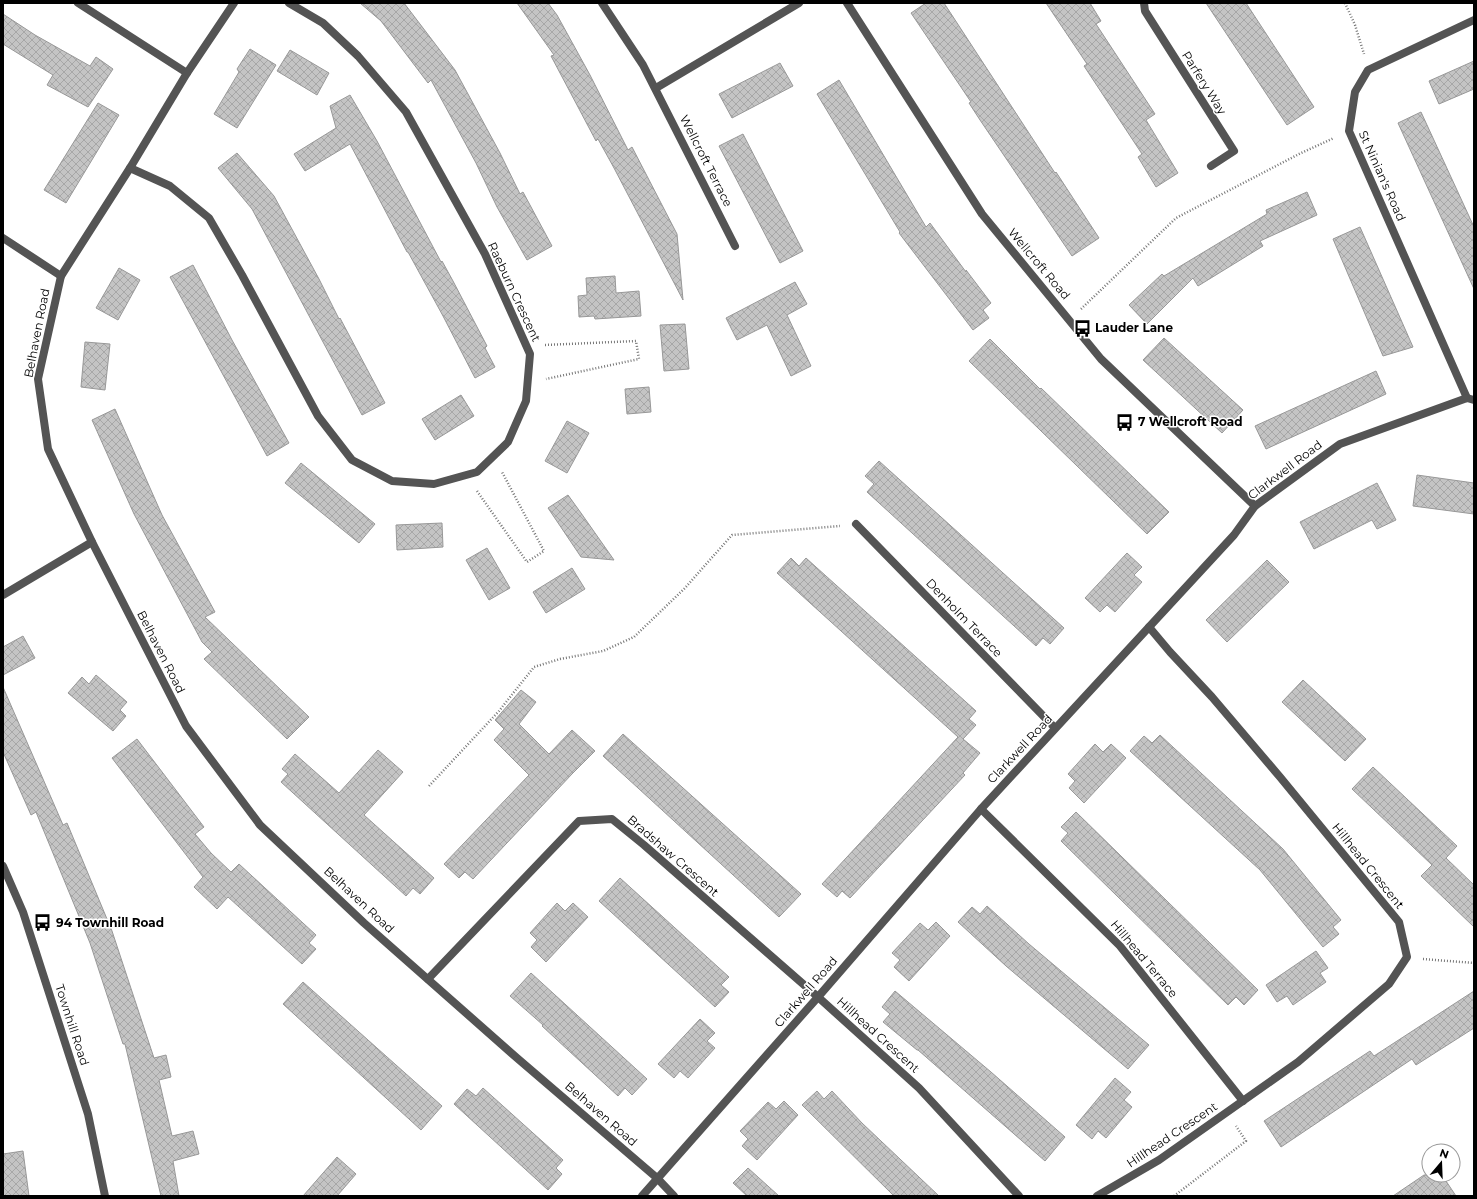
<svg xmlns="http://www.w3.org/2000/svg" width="1477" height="1199" font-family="Montserrat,sans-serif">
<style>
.building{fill:url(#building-cross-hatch);stroke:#989898}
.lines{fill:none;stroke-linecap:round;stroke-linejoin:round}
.path{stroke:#767676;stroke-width:2.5;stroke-dasharray:1 2;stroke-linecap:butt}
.street{stroke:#545454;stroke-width:8}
.labels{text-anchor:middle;stroke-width:3;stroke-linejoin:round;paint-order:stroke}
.street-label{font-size:12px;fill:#000;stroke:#fff}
.poi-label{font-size:12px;font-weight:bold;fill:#000;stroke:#fff;text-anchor:start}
</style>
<defs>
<pattern id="building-cross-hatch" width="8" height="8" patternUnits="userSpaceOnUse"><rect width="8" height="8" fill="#c4c4c4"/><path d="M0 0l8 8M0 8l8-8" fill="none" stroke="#a7a7a7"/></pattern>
</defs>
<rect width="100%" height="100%" fill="#fff"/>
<g class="building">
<polygon points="360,3 404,3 455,70 500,153 520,194 523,192 552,246 527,260 497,207 476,163 431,80 428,83 381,21"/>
<polygon points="517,3 548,3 557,15 590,75 628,150 632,147 677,234 683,300 614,168 598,139 596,141 551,56 554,55"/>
<polygon points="926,3 944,3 1055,173 1056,172 1099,238 1072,256 980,120 969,103 971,102 911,13"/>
<polygon points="1046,3 1090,3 1101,21 1096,24 1155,114 1146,120 1178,173 1156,187 1138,157 1142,154 1084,66 1087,64"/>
<polygon points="1206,3 1246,3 1314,107 1287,125"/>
<polygon points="3,14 35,35 90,66 96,57 113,69 88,107 47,85 53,75 3,44"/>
<polygon points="250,49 276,65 237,128 214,114 239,72 237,69"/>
<polygon points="290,50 329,73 317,95 277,71"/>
<polygon points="1474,61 1474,89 1439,104 1429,81"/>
<polygon points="780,63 793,86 732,118 719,94"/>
<polygon points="839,80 926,227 930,223 966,272 966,270 991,303 983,310 989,318 973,330 899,233 900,232 817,94"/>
<polygon points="350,95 377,141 441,262 442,261 453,281 487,346 485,348 495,367 475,378 443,316 408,252 407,252 350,144 305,171 294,154 336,128 330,106"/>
<polygon points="98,103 119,115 66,203 44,190"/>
<polygon points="1421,112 1474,227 1474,289 1398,123"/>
<polygon points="743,134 803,251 780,263 719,146"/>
<polygon points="237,153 274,196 319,279 339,319 340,318 385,403 362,415 252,209 218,168"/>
<polygon points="1307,192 1317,215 1260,241 1263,246 1198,286 1193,278 1147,324 1129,305 1162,274 1164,276 1267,214 1266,210"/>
<polygon points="1360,227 1413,347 1383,356 1333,239"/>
<polygon points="193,265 232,340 289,443 267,456 170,277"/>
<polygon points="119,268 140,280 118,320 96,308"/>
<polygon points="615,276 616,293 639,291 641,316 595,319 594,316 579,317 578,296 587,295 586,278"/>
<polygon points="795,282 807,304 787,315 811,366 791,376 767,325 737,340 726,318"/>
<polygon points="685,324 689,369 664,371 660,325"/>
<polygon points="1164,338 1243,410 1222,433 1143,360"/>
<polygon points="990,339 1040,389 1041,388 1169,512 1147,534 969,361"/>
<polygon points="85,342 110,344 105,390 81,387"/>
<polygon points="1376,371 1386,394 1266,449 1255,426"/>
<polygon points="649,387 651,412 627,414 625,389"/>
<polygon points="461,395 474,416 435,440 422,419"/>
<polygon points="115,409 162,515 215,612 205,617 309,717 287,739 204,659 212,652 202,642 134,514 92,420"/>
<polygon points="567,421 589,433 567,473 545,461"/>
<polygon points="879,461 1064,628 1050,644 1043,638 1036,646 867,492 874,484 865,476"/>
<polygon points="301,463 375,524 359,543 285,483"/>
<polygon points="1417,475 1474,483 1474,514 1413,506"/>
<polygon points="1377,483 1396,520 1377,529 1372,520 1314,549 1300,522"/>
<polygon points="568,495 581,513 614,560 581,557 548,508"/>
<polygon points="442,523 443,547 397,550 396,525"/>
<polygon points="487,548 510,588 489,600 466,560"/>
<polygon points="1127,553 1142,567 1134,575 1142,582 1115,612 1107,605 1100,612 1085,598"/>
<polygon points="791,558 799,566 806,558 976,711 969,719 976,725 963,739 980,753 963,773 965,775 850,898 842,891 837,897 822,884 958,737 777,573"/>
<polygon points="1267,560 1289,582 1227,642 1206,620"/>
<polygon points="572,568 585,589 546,613 533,592"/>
<polygon points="23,636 35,658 3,675 3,647"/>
<polygon points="96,675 127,702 120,710 126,716 113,731 68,693 82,677 89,684"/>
<polygon points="1303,680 1366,739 1345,761 1282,702"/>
<polygon points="3,687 63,825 67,823 112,931 154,1058 166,1055 171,1077 159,1080 172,1136 193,1131 199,1154 173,1161 179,1196 161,1196 125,1044 123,1044 90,943 36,812 31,815 3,752"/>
<polygon points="521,690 536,702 519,724 549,754 572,730 595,751 572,774 473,879 465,872 459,878 444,864 529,775 494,740 504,729 495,720"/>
<polygon points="623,734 801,894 779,917 603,756"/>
<polygon points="1160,735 1283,849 1341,920 1333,927 1339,934 1323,947 1260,870 1130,751 1144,736 1152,743"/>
<polygon points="137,739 204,827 195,834 211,853 231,872 239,864 316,935 309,943 316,949 302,964 228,897 217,909 194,887 203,877 112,758"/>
<polygon points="1095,744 1103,752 1111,744 1126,758 1084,803 1069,788 1075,781 1068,774"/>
<polygon points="378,750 403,772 364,815 434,878 420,894 413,888 406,896 281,782 288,774 282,769 295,754 339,793"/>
<polygon points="1373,767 1457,846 1446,858 1474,885 1474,927 1421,876 1432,865 1352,789"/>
<polygon points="1076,812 1258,990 1244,1005 1236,997 1228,1005 1061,841 1068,833 1061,827"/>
<polygon points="620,878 729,977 721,985 729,992 715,1007 599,901"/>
<polygon points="557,903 565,911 573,903 588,917 546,962 531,947 537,940 530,933"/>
<polygon points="987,906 1029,944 1149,1045 1128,1069 1006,966 958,922 972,907 980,914"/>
<polygon points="936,922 950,936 909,981 894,967 900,960 892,953 920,923 928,930"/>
<polygon points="1316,951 1328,968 1320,973 1326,982 1293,1005 1287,996 1277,1002 1266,985"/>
<polygon points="531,973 647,1079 632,1095 625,1088 618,1096 556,1039 542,1026 543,1025 510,996"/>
<polygon points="303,982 442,1106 421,1130 283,1004"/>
<polygon points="895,991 991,1072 1065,1137 1045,1161 918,1050 917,1050 883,1022 890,1014 882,1007"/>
<polygon points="1474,991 1474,1028 1416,1065 1412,1059 1281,1147 1264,1121 1370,1051 1374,1056"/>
<polygon points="700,1019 715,1033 707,1041 715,1048 688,1078 680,1071 674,1078 658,1064"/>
<polygon points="1115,1078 1131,1092 1124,1100 1132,1107 1106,1138 1098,1131 1092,1139 1076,1125"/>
<polygon points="483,1088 563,1160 556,1168 562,1174 548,1190 454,1104 467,1089 476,1096"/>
<polygon points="817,1091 824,1099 832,1091 862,1123 939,1196 894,1196 802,1105"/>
<polygon points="784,1101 798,1115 757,1160 742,1146 748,1139 740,1131 768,1102 776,1109"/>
<polygon points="23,1151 29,1196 3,1196 3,1154"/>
<polygon points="337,1157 356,1174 337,1196 303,1196"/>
<polygon points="748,1168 779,1196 747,1196 733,1183"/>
<polygon points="1424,1175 1442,1175 1456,1196 1393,1196"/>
</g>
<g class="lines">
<g class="path">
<polyline points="1345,3 1355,25 1364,54"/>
<polyline points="1081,309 1176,218 1301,153 1334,138"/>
<polyline points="545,345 636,341 639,359 546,379"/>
<polyline points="477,491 527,562 544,551 502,472"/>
<polyline points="429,786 499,711 534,667 560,659 603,651 634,637 685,588 732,535 840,526"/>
<polyline points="1423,959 1474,963"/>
<polyline points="1174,1196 1246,1141 1236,1126"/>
</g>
<g class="street">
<polyline points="78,3 187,73"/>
<polyline points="234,3 187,73 130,168 61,276 38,379 48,449 92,542 186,726 260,825 364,923 517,1058 657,1178 674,1196"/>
<polyline points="602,3 643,65 735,246"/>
<polyline points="847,3 982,214 1101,359 1255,506"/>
<polyline points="1144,3 1145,11 1234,151 1211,166"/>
<polyline points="656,88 799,3"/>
<polyline points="130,168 170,186 209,218 242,275 318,416 352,460 392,481 434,484 477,472 508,442 526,401 530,354 485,254 406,112 358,56 323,23 289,3"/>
<polyline points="3,238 61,276"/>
<polyline points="1467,398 1349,131 1355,92 1368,70 1474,20"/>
<polyline points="856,524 1055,728"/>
<polyline points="3,595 92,542"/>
<polyline points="981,809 1120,946 1243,1101"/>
<polyline points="3,866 23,912 88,1114 105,1196"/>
<polyline points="428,979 579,821 612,819 644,845 818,997 919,1088 1019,1196"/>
<polyline points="642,1196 818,997 981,809 1234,535 1255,506 1340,444 1467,398 1474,400"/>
<polyline points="1097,1196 1159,1160 1298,1062 1389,984 1407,957 1399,922 1280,777 1212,697 1170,652 1149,627"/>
</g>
</g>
<defs>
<symbol id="bus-bare" viewBox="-9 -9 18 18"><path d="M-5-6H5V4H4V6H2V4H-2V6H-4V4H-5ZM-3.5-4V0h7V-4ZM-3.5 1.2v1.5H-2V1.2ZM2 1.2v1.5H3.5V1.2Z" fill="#000" stroke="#fff" stroke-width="2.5" paint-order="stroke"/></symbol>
</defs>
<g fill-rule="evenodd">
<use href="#bus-bare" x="1070" y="316" width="25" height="25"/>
<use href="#bus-bare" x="1112" y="410" width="25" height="25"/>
<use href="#bus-bare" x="30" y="910" width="25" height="25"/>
</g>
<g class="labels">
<g class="street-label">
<text transform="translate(1204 83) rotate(58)" y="4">Parfery Way</text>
<text transform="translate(706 161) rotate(63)" y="4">Wellcroft Terrace</text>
<text transform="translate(1382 176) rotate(66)" y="4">St Ninian's Road</text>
<text transform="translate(1039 264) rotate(50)" y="4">Wellcroft Road</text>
<text transform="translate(514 292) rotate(65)" y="4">Raeburn Crescent</text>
<text transform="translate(37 333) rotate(-79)" y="4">Belhaven Road</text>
<text transform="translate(1285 470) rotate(-37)" y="4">Clarkwell Road</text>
<text transform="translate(964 618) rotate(46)" y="4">Denholm Terrace</text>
<text transform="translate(161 652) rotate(63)" y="4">Belhaven Road</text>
<text transform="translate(1020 749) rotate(-47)" y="4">Clarkwell Road</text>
<text transform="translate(673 856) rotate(41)" y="4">Bradshaw Crescent</text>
<text transform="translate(1368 866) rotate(51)" y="4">Hillhead Crescent</text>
<text transform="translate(359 900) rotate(43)" y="4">Belhaven Road</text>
<text transform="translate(1144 959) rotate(50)" y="4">Hillhead Terrace</text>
<text transform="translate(806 992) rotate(-49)" y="4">Clarkwell Road</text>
<text transform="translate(72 1025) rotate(72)" y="4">Townhill Road</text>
<text transform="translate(878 1035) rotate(42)" y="4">Hillhead Crescent</text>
<text transform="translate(601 1114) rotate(41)" y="4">Belhaven Road</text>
<text transform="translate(1172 1135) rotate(-34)" y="4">Hillhead Crescent</text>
</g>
<g class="poi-label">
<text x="1095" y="332">Lauder Lane</text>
<text x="1138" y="426">7 Wellcroft Road</text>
<text x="56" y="927">94 Townhill Road</text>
</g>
</g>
<rect width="1477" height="1199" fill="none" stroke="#000000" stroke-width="8"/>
<g transform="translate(1441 1163) rotate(19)"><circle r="19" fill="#ffffff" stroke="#999999"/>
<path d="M0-3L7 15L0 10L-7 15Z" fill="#000000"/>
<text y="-6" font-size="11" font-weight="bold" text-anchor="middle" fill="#000000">N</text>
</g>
</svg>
